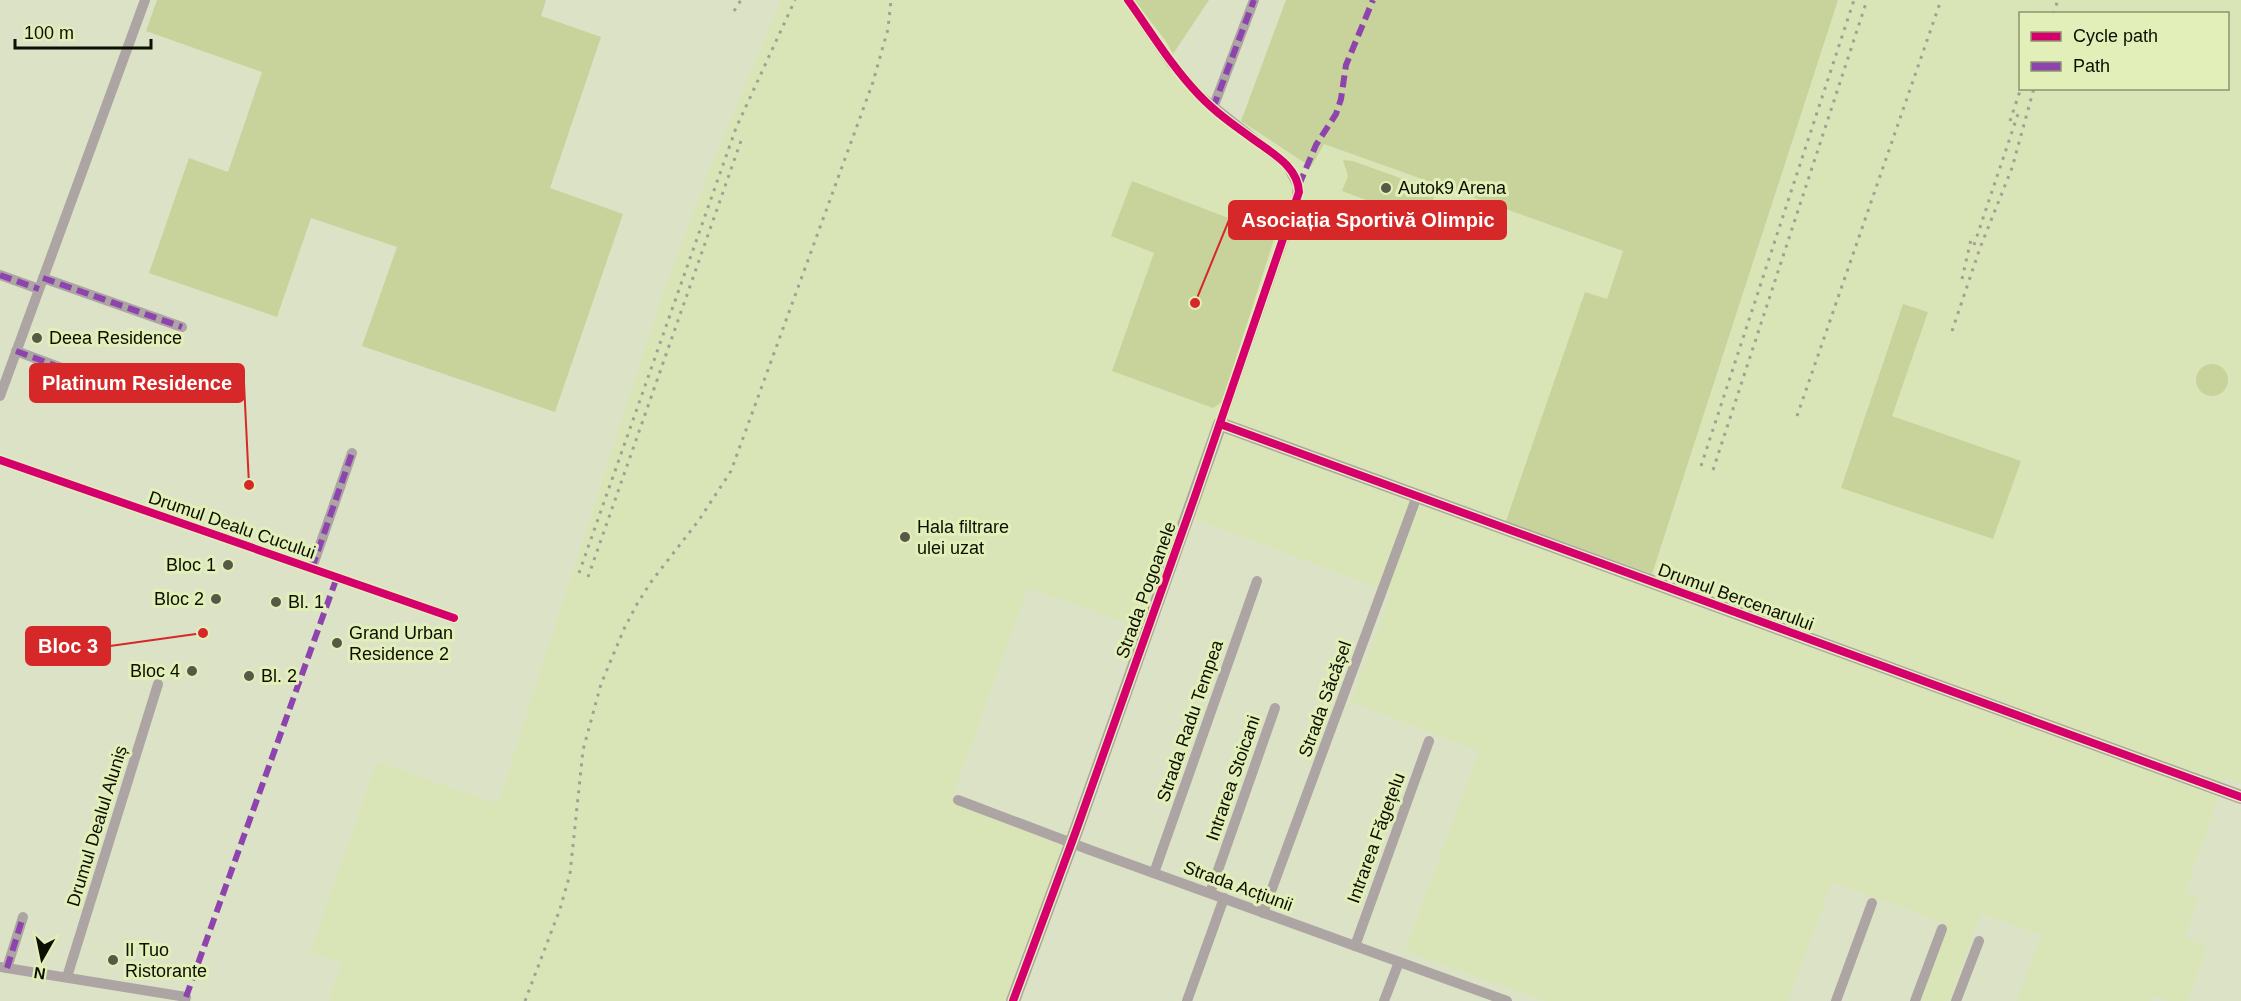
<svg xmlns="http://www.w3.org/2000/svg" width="2241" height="1001" font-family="Arial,sans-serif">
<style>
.built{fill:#dae5b7;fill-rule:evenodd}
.green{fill:#c7d39b}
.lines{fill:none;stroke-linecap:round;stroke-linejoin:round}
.minor{stroke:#aca5a3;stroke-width:10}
.tertiary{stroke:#aca5a3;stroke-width:14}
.rail{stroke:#a1a096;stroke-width:3;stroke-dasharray:3 6;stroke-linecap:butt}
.quiet{stroke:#8e44ad;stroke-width:6;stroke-dasharray:12 6;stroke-linecap:butt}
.cycleway-casing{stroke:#e2efb9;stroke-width:11}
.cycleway{stroke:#d6006c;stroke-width:8}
.poi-dot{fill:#555946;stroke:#e2efb9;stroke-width:2}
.labels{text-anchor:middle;stroke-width:6;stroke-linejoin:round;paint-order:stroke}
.poi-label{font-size:18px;fill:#0c0f01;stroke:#e2efb9;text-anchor:start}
.street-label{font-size:18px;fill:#0c0f01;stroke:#e2efb9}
.leader{fill:none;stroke:#d62828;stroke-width:2}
.callout-dot{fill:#d62828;stroke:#e2efb9;stroke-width:2}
.callout{fill:#d62828;stroke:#d62828;stroke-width:2}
.callout-label{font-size:20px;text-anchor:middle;font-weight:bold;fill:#fff}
</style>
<rect width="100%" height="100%" fill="#dce2c6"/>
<path class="built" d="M781,0H1134L1166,41L1177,61L1210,96L1225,111L1310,167L1324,144L1623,251L1607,299L1585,292L1652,574L1838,0H2241V783L2225,778L2185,892L2199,898L2185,938L2207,946L2188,1001H2170L2154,995L2151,1001H2017L2041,935L1981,913L1949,1001H1919L1947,924L1832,882L1788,1001H1545L1405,951L1479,751L1351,702L1391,593L1191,517L1135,626L1028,588L951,800L1066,845L1008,1001H329L342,963L310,952L377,762L498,804L661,298L708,174ZM2020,14H2228V88H2020Z"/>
<g class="green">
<polygon points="157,0 546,0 541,16 601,37 550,188 623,214 555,412 362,346 397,247 311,218 277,317 149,273 189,158 228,172 262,72 146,31"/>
<polygon points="1134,0 1209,0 1173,54 1166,41"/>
<polygon points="1286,0 1838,0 1652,574 1506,521 1585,292 1607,299 1623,251 1324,144 1311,167 1241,121"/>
<polygon points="1343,160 1353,161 1436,191 1425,222 1342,191 1348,176"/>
<polygon points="1132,181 1275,236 1222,402 1213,408 1112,371 1154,253 1111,236"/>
<polygon points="1903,304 1928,312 1892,416 2021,461 1993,539 1841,488"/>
<circle cx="2212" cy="380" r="16"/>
</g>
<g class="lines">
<g class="minor">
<polyline points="1128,0 1171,63 1200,96 1287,165 1298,186 1296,203 1220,424"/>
<polyline points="1213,108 1254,0"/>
<polyline points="0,275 39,289"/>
<polyline points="43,278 182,327"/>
<polyline points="16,351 126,392"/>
<polyline points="0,396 145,0"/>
<polyline points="0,460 454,618"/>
<polyline points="312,568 352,453"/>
<polyline points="958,800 1090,850 1507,1001"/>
<polyline points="1154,873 1257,581"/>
<polyline points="1210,893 1275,708"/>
<polyline points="1263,913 1417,496"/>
<polyline points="1355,946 1429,741"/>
<polyline points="0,967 186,997 185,1001"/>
<polyline points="7,968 23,917"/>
<polyline points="67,977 158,684"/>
<polyline points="1187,1001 1224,898"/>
<polyline points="1384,1001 1399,962"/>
<polyline points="1836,1001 1872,903"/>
<polyline points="1915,1001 1942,929"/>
<polyline points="1956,1001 1979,941"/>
</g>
<polyline class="tertiary" points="1013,1001 1076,831 1220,424 2241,797"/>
<g class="rail">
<polyline points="734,11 741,0"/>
<polyline points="2053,14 2058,0"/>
<polyline points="2010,121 2021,88"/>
<polyline points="1974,245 2018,114"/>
<polyline points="1962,279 1972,235"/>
<polyline points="1952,331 1980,248 2012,168 2034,88"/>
<polyline points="1797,416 1941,0"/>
<polyline points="1701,466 1854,0"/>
<polyline points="1713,470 1867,0"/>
<polyline points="579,573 736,128 795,0"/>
<polyline points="588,577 742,138"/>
<polyline points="525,1001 560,909 570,874 583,750 601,684 624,629 637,604 651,582 699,520 731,471 873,82 888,29 891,0"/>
</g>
<g class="quiet">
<polyline points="1213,108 1254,0"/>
<polyline points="1299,185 1316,145 1336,114 1341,99 1346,65 1373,0"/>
<polyline points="0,275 39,289"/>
<polyline points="43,278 182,327"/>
<polyline points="16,351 126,392"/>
<polyline points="312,568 352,453"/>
<polyline points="7,968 23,917"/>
<polyline points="186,997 337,577"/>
</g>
<defs>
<g id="cycleway">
<polyline points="1220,424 2241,797"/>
<polyline points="0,460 454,618"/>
<path d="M1013,1001L1076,831L1195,496L1299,192C1298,169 1277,156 1260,144C1239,129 1217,114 1199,95C1172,67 1151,32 1128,0"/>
</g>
</defs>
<use href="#cycleway" class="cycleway-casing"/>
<use href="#cycleway" class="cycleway"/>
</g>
<g class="poi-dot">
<circle cx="1386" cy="188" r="6"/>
<circle cx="37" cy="338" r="6"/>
<circle cx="905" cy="537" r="6"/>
<circle cx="228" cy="565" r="6"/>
<circle cx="216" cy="599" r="6"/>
<circle cx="276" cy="602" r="6"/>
<circle cx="337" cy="643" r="6"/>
<circle cx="192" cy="671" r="6"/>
<circle cx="249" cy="676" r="6"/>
<circle cx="113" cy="960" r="6"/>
</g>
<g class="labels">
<g class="poi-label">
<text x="1398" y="194">Autok9 Arena</text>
<text x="49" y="344">Deea Residence</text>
<text x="917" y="533">Hala filtrare<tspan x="917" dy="21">ulei uzat</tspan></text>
<text x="216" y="571" text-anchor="end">Bloc 1</text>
<text x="204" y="605" text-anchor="end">Bloc 2</text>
<text x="288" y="608">Bl. 1</text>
<text x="349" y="639">Grand Urban<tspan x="349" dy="21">Residence 2</tspan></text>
<text x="180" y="677" text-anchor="end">Bloc 4</text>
<text x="261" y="682">Bl. 2</text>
<text x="125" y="956">Il Tuo<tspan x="125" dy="21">Ristorante</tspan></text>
</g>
<g class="street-label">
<text transform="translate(232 525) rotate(19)" y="6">Drumul Dealu Cucului</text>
<text transform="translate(1146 590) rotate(-70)" y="6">Strada Pogoanele</text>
<text transform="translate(1736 597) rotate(20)" y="6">Drumul Bercenarului</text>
<text transform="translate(1325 699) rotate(-70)" y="6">Strada Săcășel</text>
<text transform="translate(1190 721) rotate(-71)" y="6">Strada Radu Tempea</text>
<text transform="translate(1233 778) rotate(-71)" y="6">Intrarea Stoicani</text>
<text transform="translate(97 826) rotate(-73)" y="6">Drumul Dealul Aluniș</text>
<text transform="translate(1376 838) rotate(-70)" y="6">Intrarea Făgețelu</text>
<text transform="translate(1238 886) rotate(20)" y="6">Strada Acțiunii</text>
</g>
</g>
<path class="leader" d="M1195 303L1229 220M249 485L244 383M203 633L110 646"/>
<g class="callout-dot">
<circle cx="1195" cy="303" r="6"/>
<circle cx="249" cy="485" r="6"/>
<circle cx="203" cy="633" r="6"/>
</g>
<g class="callout">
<rect x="1229" y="201" width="277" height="38" rx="6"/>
<rect x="30" y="364" width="214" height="38" rx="6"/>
<rect x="26" y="627" width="84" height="38" rx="6"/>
</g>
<g class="callout-label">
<text x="1368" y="227">Asociația Sportivă Olimpic</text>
<text x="137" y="390">Platinum Residence</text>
<text x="68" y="653">Bloc 3</text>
</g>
<rect x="2019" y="12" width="210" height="78" fill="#e2efb9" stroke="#8c956f" stroke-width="1.5"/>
<rect x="2031" y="32" width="30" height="9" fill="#d6006c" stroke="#8c956f" stroke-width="1.5"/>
<text x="2073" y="42" font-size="18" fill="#0c0f01">Cycle path</text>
<rect x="2031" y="62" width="30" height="9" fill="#8e44ad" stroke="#8c956f" stroke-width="1.5"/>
<text x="2073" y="72" font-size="18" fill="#0c0f01">Path</text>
<g transform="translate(42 959) rotate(189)" stroke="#e2efb9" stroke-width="4.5" paint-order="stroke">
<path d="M0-4.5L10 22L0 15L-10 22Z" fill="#0c0f01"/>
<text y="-9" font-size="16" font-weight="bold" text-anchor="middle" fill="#0c0f01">N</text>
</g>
<path d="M15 39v9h136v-9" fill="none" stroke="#0c0f01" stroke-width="3"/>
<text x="24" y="39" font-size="18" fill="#0c0f01" stroke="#e2efb9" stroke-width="4.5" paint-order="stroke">100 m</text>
</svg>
